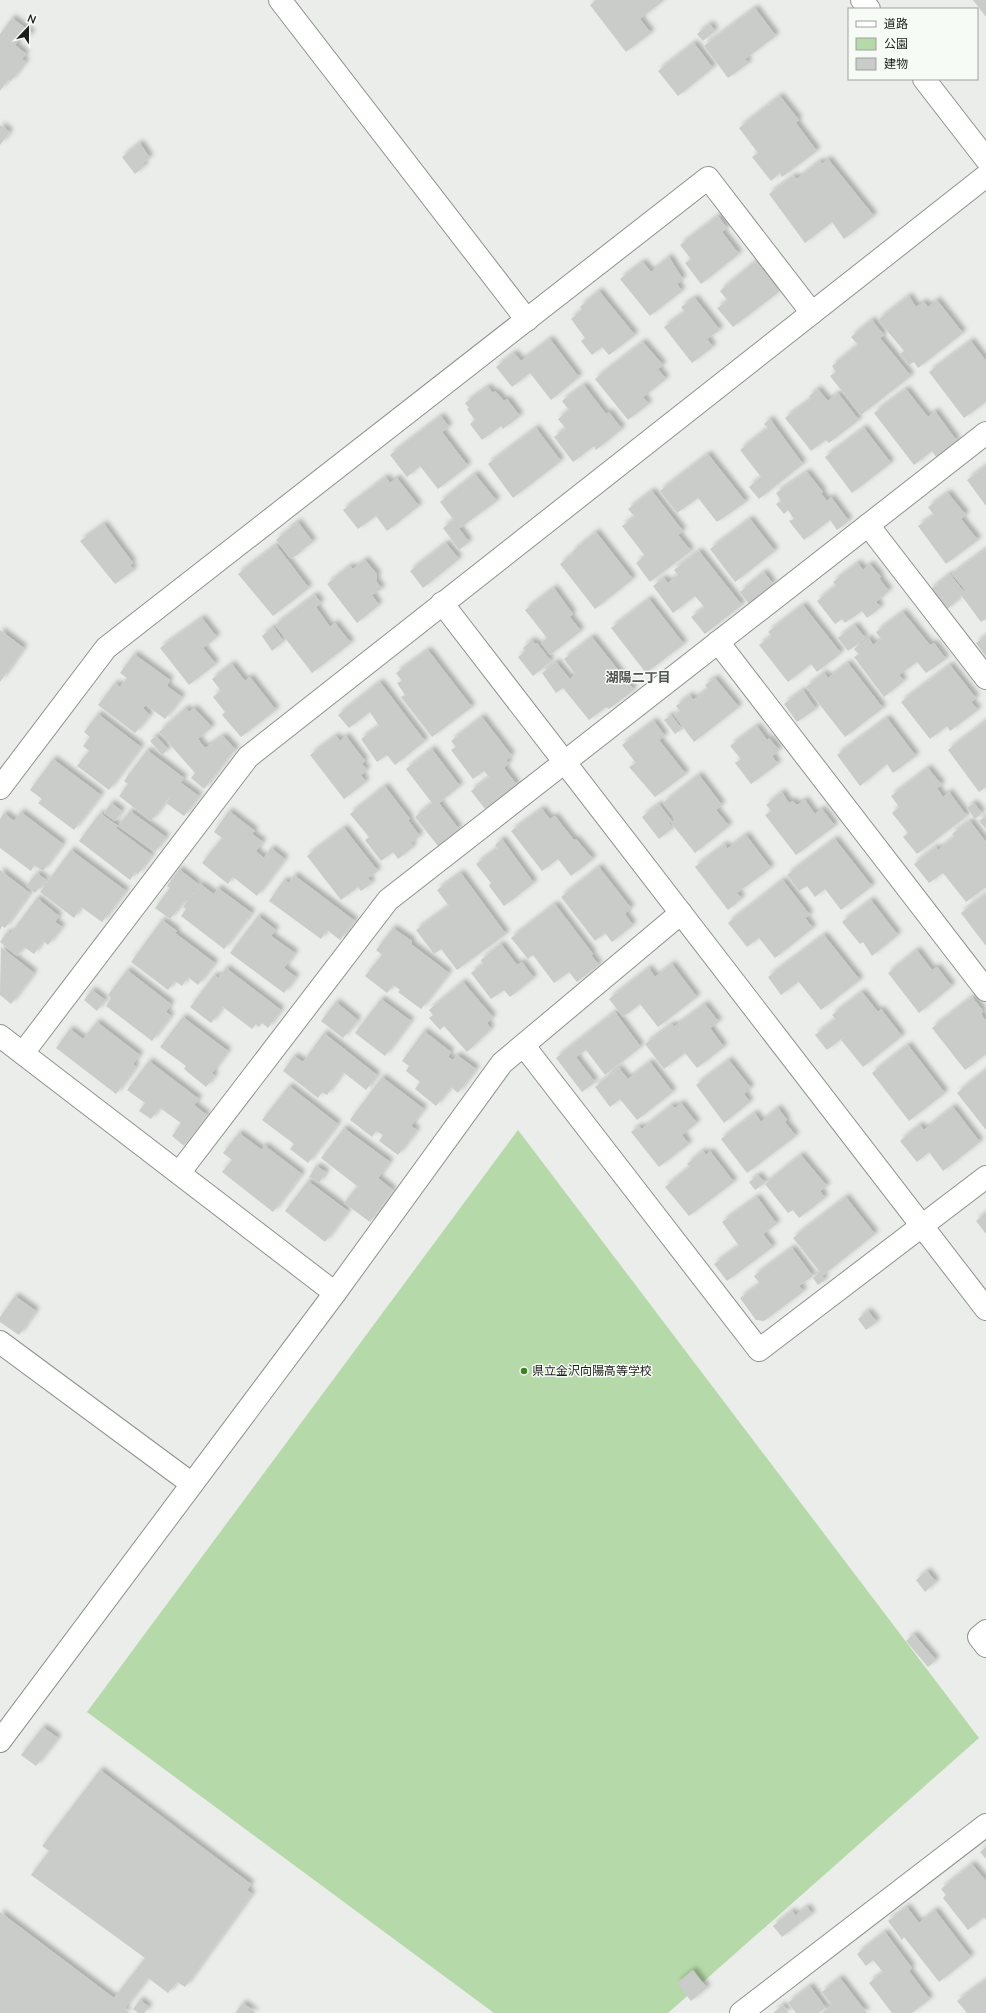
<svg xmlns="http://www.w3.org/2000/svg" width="986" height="2013" font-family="'Nunito Sans','Noto Sans JP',sans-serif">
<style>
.green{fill:#b5d9a8}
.building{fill:#c9ccc8;filter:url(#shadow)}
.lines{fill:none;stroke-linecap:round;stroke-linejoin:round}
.minor-casing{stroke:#8f928e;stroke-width:24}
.minor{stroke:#fff;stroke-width:22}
.poi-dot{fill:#408223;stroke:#f7fbf6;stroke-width:1.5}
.labels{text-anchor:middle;stroke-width:3;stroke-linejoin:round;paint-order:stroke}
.poi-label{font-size:12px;fill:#1c1d1b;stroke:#f7fbf6;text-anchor:start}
.neighbourhood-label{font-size:13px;font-weight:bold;fill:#525451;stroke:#f7fbf6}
</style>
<defs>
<filter id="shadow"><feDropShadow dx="3.5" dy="-3.5" stdDeviation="2" flood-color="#0004"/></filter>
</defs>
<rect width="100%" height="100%" fill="#eaede9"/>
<polygon class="green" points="518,1130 979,1738 668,2013 494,2013 87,1712"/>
<g class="building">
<polygon points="596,0 664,0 640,19 651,33 626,52 590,5"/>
<polygon points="973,0 986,0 986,17"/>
<polygon points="755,8 776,36 745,59 749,63 728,78 704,46"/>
<polygon points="12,18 32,33 27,39 22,35 15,45 26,54 22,59 26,62 11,81 8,80 0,91 0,34"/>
<polygon points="710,24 715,31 703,41 697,34"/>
<polygon points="694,43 713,68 678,96 658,71"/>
<polygon points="780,96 799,120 796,123 817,151 782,177 780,173 771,181 752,157 758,153 739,128"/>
<polygon points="0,125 10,132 0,145"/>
<polygon points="140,143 150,158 143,163 145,166 135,174 122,157"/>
<polygon points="828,159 874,216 844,239 832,222 805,243 769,194 794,176 797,179 820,161 822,164"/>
<polygon points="718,216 727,228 722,232 739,254 701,284 685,263 691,259 680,245"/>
<polygon points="669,257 683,279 677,284 682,291 650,316 620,279 643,262 651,272"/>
<polygon points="756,261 780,291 733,327 717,308 728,301 720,291"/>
<polygon points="599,291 635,335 609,355 602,347 592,355 581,341 585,338 571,319 582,310 580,307"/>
<polygon points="909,296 916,307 924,302 928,307 937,300 963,333 918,368 914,362 909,365 900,354 904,351 878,320"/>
<polygon points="695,298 720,330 707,339 713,347 692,363 664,327 685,312 681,307"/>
<polygon points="872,320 884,335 880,338 911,376 861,415 830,376 836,372 832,366 858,345 851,337"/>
<polygon points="550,339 579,377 551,400 530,373 512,387 496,367 514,353 521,361"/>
<polygon points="971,341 986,361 986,402 964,418 929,372"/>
<polygon points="643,342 663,365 658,369 666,379 643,397 649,404 628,420 595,379"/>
<polygon points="584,385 606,414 609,412 622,429 596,450 594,446 573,462 554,437 566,429 558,419 569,410 562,401"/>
<polygon points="488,387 493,393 495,391 504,401 507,399 520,416 503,429 501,426 482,440 470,424 475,420 467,409 469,408 465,403"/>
<polygon points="818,389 828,401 838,393 859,420 829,443 826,440 811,451 785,418 811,399 809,396"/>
<polygon points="906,389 928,417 935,411 957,441 936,457 932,451 914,465 874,413"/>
<polygon points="441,416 449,427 442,432 468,466 438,489 420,466 407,477 390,455"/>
<polygon points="770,419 803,464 759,499 749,487 761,477 740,450 768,428 764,424"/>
<polygon points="536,428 561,461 513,498 488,464"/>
<polygon points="864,428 891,463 852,493 825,457"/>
<polygon points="708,454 746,502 717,522 698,498 677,513 660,491"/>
<polygon points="986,466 986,506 967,480"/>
<polygon points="807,472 823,492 821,493 827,501 831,497 849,521 837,530 830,520 804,540 789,521 794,519 788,510 784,514 776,504 781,501 776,493"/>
<polygon points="475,474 497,501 460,528 440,502"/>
<polygon points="386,477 390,483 397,478 419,506 387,531 376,516 358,529 343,510"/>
<polygon points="652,491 683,531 678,535 691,551 650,582 636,563 645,556 622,526 635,517 628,509"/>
<polygon points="948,493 966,515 961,519 978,540 946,564 918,526 934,515 928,507"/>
<polygon points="750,519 775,551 735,582 710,549"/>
<polygon points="453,520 469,542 459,550 443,528"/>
<polygon points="298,522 313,542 302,550 287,530"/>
<polygon points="104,524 133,563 130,565 134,570 115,584 80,541"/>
<polygon points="287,531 302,551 291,559 276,540"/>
<polygon points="596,532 633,579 595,609 560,564 573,554 572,552"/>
<polygon points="446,543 459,559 423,588 410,571"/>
<polygon points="276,545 309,588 273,616 238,574"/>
<polygon points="986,549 986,621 985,619 981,622 961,595 957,598 958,600 946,610 930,590 950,574 964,592 966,591 952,574"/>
<polygon points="699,551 742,605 705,634 691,617 705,608 695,596 673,613 653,586 664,578 668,583 678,575 674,570"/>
<polygon points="365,560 377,574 376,581 382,589 372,595 379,605 357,623 327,584 350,566 353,569"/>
<polygon points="858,563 863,570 870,564 881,577 879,578 889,591 876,602 881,607 867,618 862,611 845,623 842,619 835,624 817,601 836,586 833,582"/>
<polygon points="764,572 773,584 749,604 740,592"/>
<polygon points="554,588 573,614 570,617 581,631 550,655 541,643 547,638 525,610"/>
<polygon points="315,595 321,603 316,607 330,627 335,623 351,643 312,673 275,625"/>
<polygon points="649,599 684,644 646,673 611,628"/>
<polygon points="803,605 841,653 817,672 811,664 788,682 759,645 772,636 768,632"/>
<polygon points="903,612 930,645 934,643 946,659 926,673 917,662 899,675 904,681 884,697 854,657 859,654 854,649 869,638 873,645 881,639 876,632"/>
<polygon points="202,618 217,637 203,648 216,664 189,685 160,648"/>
<polygon points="855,625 865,638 848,651 838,638"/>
<polygon points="273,627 284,641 272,651 262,636"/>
<polygon points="0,630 24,648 0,682"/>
<polygon points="986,636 986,657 976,643"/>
<polygon points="592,637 634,690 609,709 606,707 589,720 563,688 556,693 542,673 556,662 570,679 575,674 564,659"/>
<polygon points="532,640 535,644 537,643 551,661 533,676 518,657 525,651 523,648"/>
<polygon points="428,650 472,707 432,737 401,697 405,695 397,683 402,681 396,673"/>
<polygon points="134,654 170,680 167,686 182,697 165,719 146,705 143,708 150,715 135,733 98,705 115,683 120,687 127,678 120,673"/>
<polygon points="848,663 883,708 845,737 806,687 824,673 828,678"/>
<polygon points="232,664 245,681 250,677 276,710 241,737 222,715 225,712 213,697 221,691 212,679"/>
<polygon points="950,665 976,698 971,702 978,710 950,731 947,726 930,739 901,702"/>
<polygon points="715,678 739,707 694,742 674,715 680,711 676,706 690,695 693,700 708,689 705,685"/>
<polygon points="380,682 425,741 395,765 387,755 377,762 361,739 379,726 370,712 349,728 338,715"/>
<polygon points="803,690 816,709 797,722 784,704"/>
<polygon points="186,708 189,712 194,708 212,727 198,739 205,748 223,736 236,750 229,756 204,789 191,778 195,773 159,732"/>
<polygon points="98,714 141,747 109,790 77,766 89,751 83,746 90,737 84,732"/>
<polygon points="671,715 682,729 675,734 664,720"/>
<polygon points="482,717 512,756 506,760 509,763 504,768 517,785 485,809 471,791 489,777 484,771 473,779 451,750 456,747 451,741"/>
<polygon points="887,718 916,756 893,773 887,764 860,786 837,755"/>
<polygon points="654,721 665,736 659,740 686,774 655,797 629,767 636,763 622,745"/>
<polygon points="986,721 986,787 979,792 948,750"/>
<polygon points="757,726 767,740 769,738 779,750 772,756 778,764 751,784 735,763 741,759 730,746"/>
<polygon points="156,736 168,749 162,755 150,741"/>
<polygon points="336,736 340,741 346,736 365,761 362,764 367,770 361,775 366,782 344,799 310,755"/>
<polygon points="432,749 460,786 439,803 459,829 438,846 415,817 432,803 406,769"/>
<polygon points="147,750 184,778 151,821 119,796 128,784 124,781"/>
<polygon points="53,759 101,795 74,830 38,803 42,799 30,790"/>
<polygon points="928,768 942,785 937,788 943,797 949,792 967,816 917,854 903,837 908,833 892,813 899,807 891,796"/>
<polygon points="699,775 722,805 716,810 729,826 695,853 671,823 676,820 663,803"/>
<polygon points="181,783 199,796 184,816 166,803"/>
<polygon points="385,786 410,819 408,820 420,836 411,843 413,847 398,859 393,852 381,861 365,840 369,837 350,814"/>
<polygon points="782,792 789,803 793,801 797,805 805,800 815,814 822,809 835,826 796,855 765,815 772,811 766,805"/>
<polygon points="111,803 122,811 115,821 104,813"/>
<polygon points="974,803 982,813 975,819 967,808"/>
<polygon points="659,804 672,821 669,823 673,828 659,839 642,817"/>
<polygon points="542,809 550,819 555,816 574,840 576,839 593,859 571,876 558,859 542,871 511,831"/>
<polygon points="130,811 166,837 155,852 118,826"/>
<polygon points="229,811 255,831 252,834 263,842 256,851 264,858 271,848 285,859 257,896 233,877 228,884 202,863 222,838 214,832"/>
<polygon points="21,812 63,844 43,871 34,865 31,871 0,848 0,819 4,813 14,821"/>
<polygon points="100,813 118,826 116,828 152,855 138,874 135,872 130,880 79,841"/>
<polygon points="986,816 986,829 979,821"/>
<polygon points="970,821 986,842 986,887 966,902 943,873 929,883 914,864 936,847 938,850 954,837 952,834"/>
<polygon points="344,828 378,871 368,878 372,883 361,891 358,887 341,900 307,856"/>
<polygon points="746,835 771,868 737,893 742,898 728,910 695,867 725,844 727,849"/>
<polygon points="502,839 534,883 504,906 489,886 491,883 476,864 498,848 495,845"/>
<polygon points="835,839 872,886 841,910 825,889 815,897 807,886 799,891 787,875"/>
<polygon points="71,850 126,891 102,922 81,907 74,918 40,892"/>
<polygon points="599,867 631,908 625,914 633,925 612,942 605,933 595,941 561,897"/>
<polygon points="179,869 198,884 170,919 155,908 170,888 179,894 167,886"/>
<polygon points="0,870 30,893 5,928 2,926 0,930"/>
<polygon points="37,873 46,880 35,893 26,886"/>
<polygon points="461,873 506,934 457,970 441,949 434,954 416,930 449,906 437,890"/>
<polygon points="294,875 355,921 340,940 327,930 321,939 269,901 284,880 289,883"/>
<polygon points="783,880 810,915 805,918 813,928 775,958 759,938 747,947 728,923"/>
<polygon points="200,884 214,894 218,888 252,913 224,949 181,916 186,909 183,907"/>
<polygon points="986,894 986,946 961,913"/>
<polygon points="37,898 59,916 55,922 62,927 48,945 43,941 34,954 24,947 17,956 0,942 7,932 10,934"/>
<polygon points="871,900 898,935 872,956 863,942 860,944 842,922"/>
<polygon points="555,904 593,954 591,955 599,965 577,982 569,972 554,983 533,955 528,959 511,938"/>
<polygon points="258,916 276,930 271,936 295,953 284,968 296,977 284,993 230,953"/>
<polygon points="162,920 177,931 175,933 215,963 198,985 188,977 182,986 175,981 168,990 131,962"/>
<polygon points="393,928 412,941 411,944 449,973 421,1009 398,992 400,990 393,985 387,993 365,976 382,955 376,950"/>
<polygon points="824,935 860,980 821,1010 794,976 798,982 781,995 768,977"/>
<polygon points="501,944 517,965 522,962 534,978 510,997 504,990 491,999 471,973 483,964 481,960"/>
<polygon points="1,947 34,973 11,1004 0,995"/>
<polygon points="917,950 932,970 937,967 952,986 919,1013 888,973"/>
<polygon points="672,964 697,997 658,1027 640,1004 623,1017 609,999 649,968 655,977"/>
<polygon points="226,968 281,1010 268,1028 262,1023 259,1027 256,1024 252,1029 223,1007 211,1023 190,1007 214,975 218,978"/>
<polygon points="127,970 171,1004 166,1012 171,1016 152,1041 106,1006 111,998 108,995"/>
<polygon points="463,982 493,1017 487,1023 491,1029 467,1052 444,1026 440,1030 429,1018 433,1015 429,1010"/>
<polygon points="92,990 105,1000 97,1011 84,1000"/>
<polygon points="862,992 878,1012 881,1009 902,1036 863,1067 841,1040 848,1034 827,1050 815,1035 836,1019 832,1015"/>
<polygon points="972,997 983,1011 981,1014 986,1021 986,1054 965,1070 932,1028"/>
<polygon points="381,999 411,1021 385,1056 355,1033"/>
<polygon points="336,1002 358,1020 343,1038 321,1021"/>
<polygon points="705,1004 719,1022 710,1028 724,1047 697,1068 685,1053 664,1069 645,1044 672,1024 674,1027"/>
<polygon points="615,1012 641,1047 605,1075 586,1050 576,1057 595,1082 582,1092 556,1058"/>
<polygon points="183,1017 228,1051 212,1073 215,1076 206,1087 184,1069 186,1066 160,1047"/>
<polygon points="97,1022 140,1055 133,1064 136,1067 116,1094 56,1048 70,1029 83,1039"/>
<polygon points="424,1031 451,1052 448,1057 453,1060 457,1055 476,1069 458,1093 451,1087 436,1106 415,1089 420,1082 406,1071 409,1066 402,1061"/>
<polygon points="324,1033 377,1075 366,1090 343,1072 327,1095 322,1092 318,1098 283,1071 294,1056 303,1062"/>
<polygon points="908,1045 945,1093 909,1121 872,1073"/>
<polygon points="729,1060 751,1088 744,1094 750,1102 724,1123 696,1085"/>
<polygon points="149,1061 199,1099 194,1105 207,1115 184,1146 172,1136 181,1123 160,1108 151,1119 139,1111 145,1103 127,1090"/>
<polygon points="650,1062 673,1092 637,1120 620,1099 610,1107 595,1087 619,1068 628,1079"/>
<polygon points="986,1070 986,1130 957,1093"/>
<polygon points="382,1077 424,1109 411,1126 417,1130 398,1155 379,1141 383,1135 376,1131 372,1137 350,1120"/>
<polygon points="289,1086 338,1124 308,1163 290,1149 294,1144 262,1120"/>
<polygon points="681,1103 697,1123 682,1135 689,1144 659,1167 631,1132 639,1126 642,1129 672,1105 675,1108"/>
<polygon points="953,1107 980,1142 943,1171 929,1152 917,1162 900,1141 920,1125 924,1130"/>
<polygon points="778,1108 787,1120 785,1122 796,1136 747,1173 721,1139 755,1113 761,1122"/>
<polygon points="344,1128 390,1162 378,1178 393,1190 370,1222 344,1203 357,1187 366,1194 372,1187 366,1193 321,1158"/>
<polygon points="239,1133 262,1150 264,1145 302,1174 273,1212 222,1172 232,1160 223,1153"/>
<polygon points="703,1151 706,1155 710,1151 734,1182 689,1216 665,1187 690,1167 687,1164"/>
<polygon points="801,1155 827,1186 820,1191 825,1198 799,1218 793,1210 788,1213 765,1184"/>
<polygon points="316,1166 326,1172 319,1183 309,1177"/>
<polygon points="758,1175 765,1183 755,1190 749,1182"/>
<polygon points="308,1181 348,1211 325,1242 285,1211"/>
<polygon points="757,1197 777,1224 763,1234 773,1247 727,1281 714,1264 739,1246 722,1222"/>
<polygon points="846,1197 875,1234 822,1276 825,1280 818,1285 813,1278 820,1272 793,1238"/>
<polygon points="986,1213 986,1234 976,1221"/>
<polygon points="792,1248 813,1276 799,1286 804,1291 764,1321 756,1320 740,1298 760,1284 754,1276"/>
<polygon points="15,1296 36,1311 19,1335 0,1322 0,1317"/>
<polygon points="868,1311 877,1322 866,1330 858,1319"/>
<polygon points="927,1571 936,1582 925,1592 916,1580"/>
<polygon points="914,1634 936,1660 928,1667 906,1641"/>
<polygon points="43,1727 58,1738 36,1766 21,1755"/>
<polygon points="100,1770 251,1884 247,1890 252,1894 185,1987 177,1982 168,1993 148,1978 124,2009 130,2013 0,2013 0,1912 114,1998 145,1958 31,1875 49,1851 42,1846"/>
<polygon points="986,1847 986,1859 980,1852"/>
<polygon points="972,1864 986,1881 986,1920 984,1917 968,1930 943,1898 946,1895 941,1889"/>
<polygon points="807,1907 812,1914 802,1922 796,1915"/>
<polygon points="907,1907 919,1923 935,1910 971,1957 939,1982 904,1937 902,1940 888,1921"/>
<polygon points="792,1911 801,1922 782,1937 773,1926"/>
<polygon points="885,1932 912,1968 909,1971 930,1999 912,2013 892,2013 869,1983 883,1972 873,1960 866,1966 857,1954"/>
<polygon points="693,1970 707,1988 691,2001 677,1983"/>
<polygon points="840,1978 867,2013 821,2013 832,2005 822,1992"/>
<polygon points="986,1980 986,2013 967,2013 957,2001"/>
<polygon points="810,1986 826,2008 819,2013 796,2013 788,2003"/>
<polygon points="140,2000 149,2007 144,2013 138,2013 133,2009"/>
<polygon points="243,2003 256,2013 235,2013"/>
<polygon points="783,2005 789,2013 773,2013"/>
</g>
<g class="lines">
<g class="minor-casing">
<g id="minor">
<polyline points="280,0 527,320"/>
<polyline points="862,0 869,9"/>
<polyline points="924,79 986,159"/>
<polyline points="868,525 986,678"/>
<polyline points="442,603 986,1309"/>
<polyline points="718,642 986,990"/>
<polyline points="0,788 106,648 708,178 812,313"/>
<polyline points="0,1036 335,1293"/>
<polyline points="524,1046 759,1350 986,1177"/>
<polyline points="23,1053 248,757 986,176"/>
<polyline points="179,1173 388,900 986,433"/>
<polyline points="0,1342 192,1484"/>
<polyline points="986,1631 979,1637 986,1646"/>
<polyline points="0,1741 335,1293 502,1063 681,913"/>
<polyline points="741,2013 986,1825"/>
</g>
</g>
<use href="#minor" class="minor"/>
</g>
<circle class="poi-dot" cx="524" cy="1371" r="4"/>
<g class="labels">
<g class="poi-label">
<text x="532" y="1375">県立金沢向陽高等学校</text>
</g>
<g class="neighbourhood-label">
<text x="638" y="682">湖陽二丁目</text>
</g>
</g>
<rect x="848" y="8" width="130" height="72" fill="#f7fbf6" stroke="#9fa29e"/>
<rect x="856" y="21" width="20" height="6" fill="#ffffff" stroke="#9fa29e"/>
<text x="884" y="28" font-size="12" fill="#1c1d1b">道路</text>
<rect x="856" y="38" width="20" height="12" fill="#b5d9a8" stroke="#9fa29e"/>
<text x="884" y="48" font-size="12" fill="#1c1d1b">公園</text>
<rect x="856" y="58" width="20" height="12" fill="#c9ccc8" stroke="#9fa29e"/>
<text x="884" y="68" font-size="12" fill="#1c1d1b">建物</text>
<g transform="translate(28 28) rotate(22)" stroke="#f7fbf6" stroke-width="3" paint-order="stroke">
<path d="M0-3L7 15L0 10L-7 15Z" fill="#1c1d1b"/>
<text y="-6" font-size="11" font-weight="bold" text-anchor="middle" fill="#1c1d1b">N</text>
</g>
</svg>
